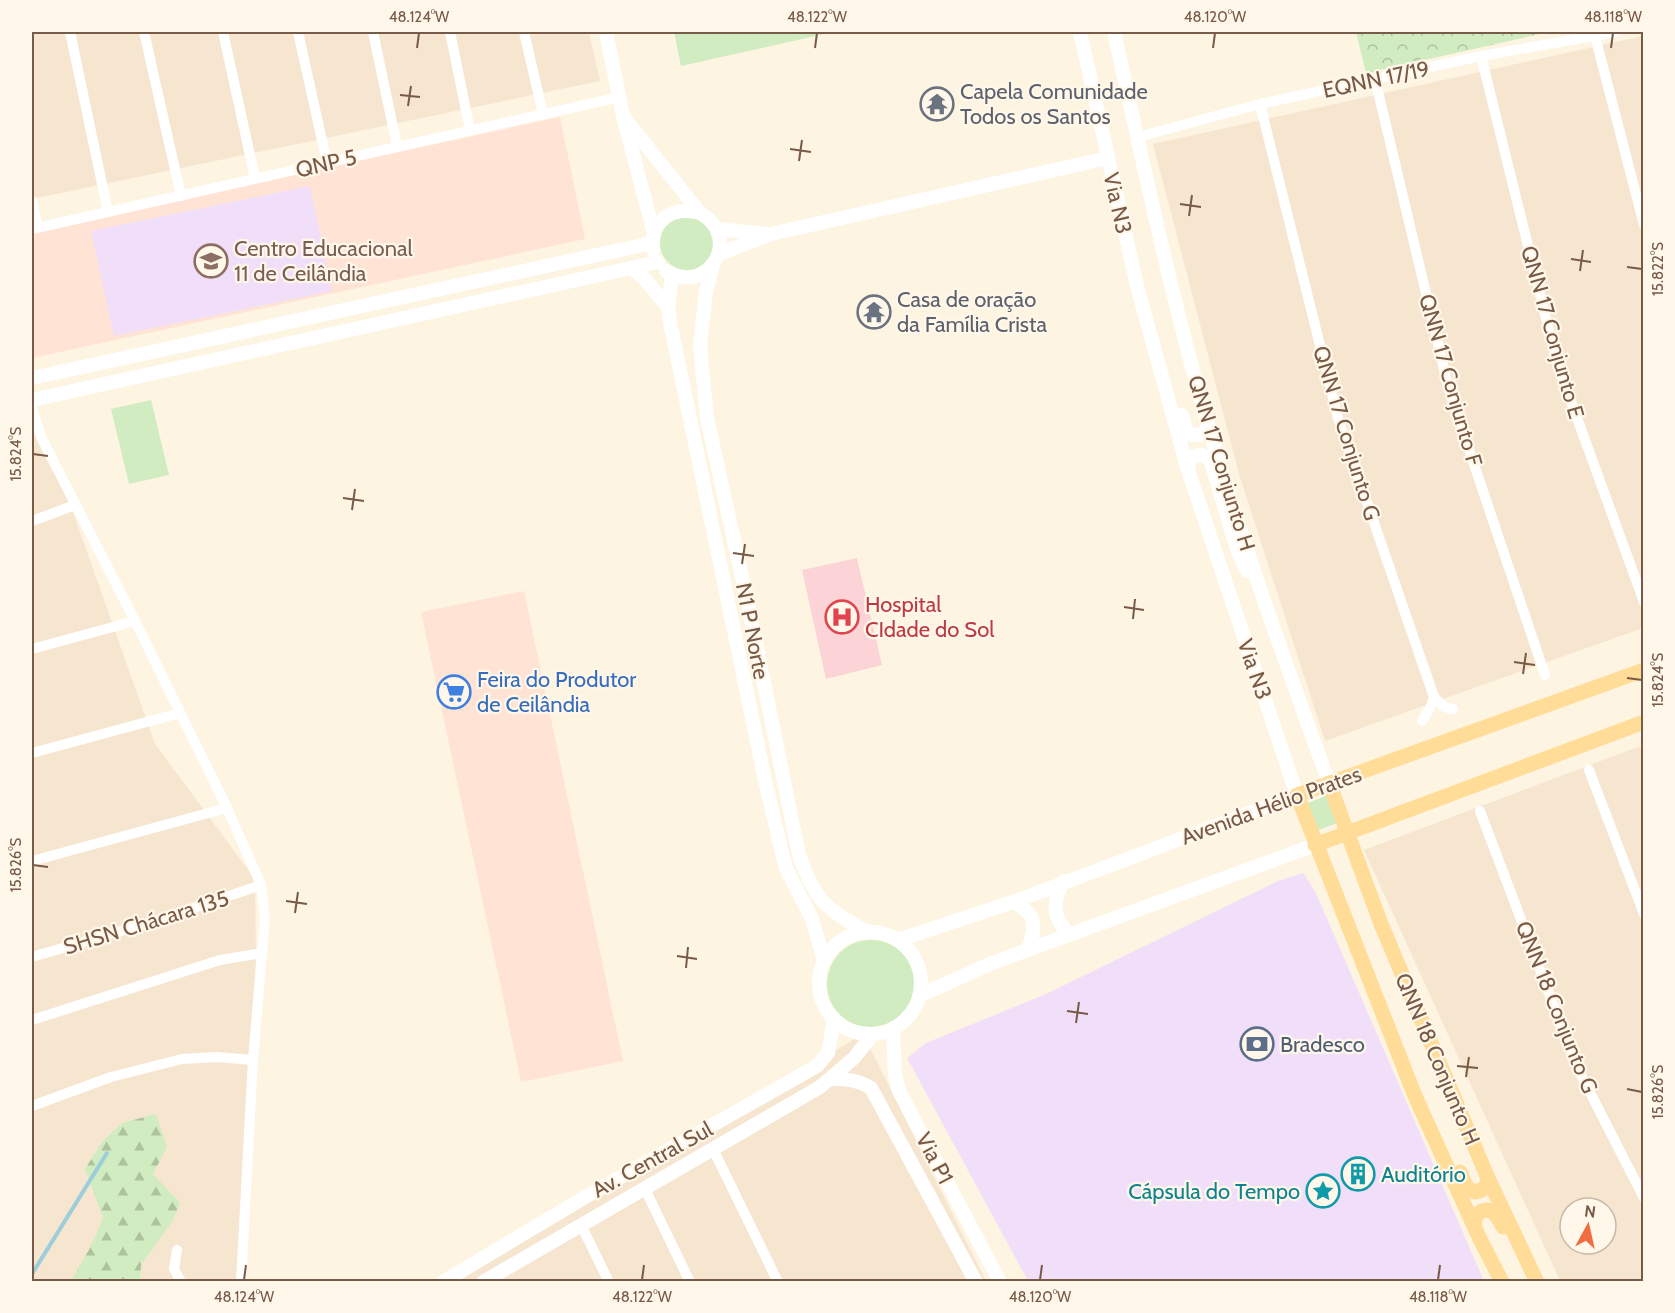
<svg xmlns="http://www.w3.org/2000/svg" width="1675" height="1313" font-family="Cabin,sans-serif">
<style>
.residential{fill:#f6e6d0;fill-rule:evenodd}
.commercial{fill:#ffe3d5}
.education{fill:#f1dffa}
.medical{fill:#fcd4d8}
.grass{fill:#d0ecc0}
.forest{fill:url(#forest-firs)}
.park{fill:url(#park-crowns)}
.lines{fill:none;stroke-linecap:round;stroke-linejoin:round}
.stream{stroke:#9bceda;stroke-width:4}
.street{stroke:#fff;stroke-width:10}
.secondary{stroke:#fff;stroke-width:14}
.primary{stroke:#ffdc97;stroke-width:15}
.ticks{fill:none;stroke:#775a47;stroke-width:2}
.labels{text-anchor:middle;stroke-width:4.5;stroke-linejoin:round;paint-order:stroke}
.street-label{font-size:22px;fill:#775a47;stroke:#fff7e9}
.worship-label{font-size:22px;fill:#5b616d;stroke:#fff7e9;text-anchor:start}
.education-label{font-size:22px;fill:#785e54;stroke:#fff7e9;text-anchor:start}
.health-label{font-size:22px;fill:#be3a42;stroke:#fff7e9;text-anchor:start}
.shop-label{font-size:22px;fill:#366cbe;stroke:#fff7e9;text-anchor:start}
.service-label{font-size:22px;fill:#4e5e75;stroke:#fff7e9;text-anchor:start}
.culture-label{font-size:22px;fill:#0d838f;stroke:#fff7e9;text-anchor:start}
.neatline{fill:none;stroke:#775a47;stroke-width:2}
.ticks-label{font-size:15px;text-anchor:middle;fill:#775a47}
</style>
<defs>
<pattern id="forest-firs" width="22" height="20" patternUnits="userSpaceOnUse" patternTransform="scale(1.5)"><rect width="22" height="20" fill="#d0ecc0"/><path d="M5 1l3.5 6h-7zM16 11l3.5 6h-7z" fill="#aec29e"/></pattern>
<pattern id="park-crowns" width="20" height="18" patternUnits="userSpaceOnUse" patternTransform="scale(1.5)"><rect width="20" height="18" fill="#d0ecc0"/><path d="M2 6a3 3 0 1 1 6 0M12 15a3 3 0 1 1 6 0" fill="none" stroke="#aec29e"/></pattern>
</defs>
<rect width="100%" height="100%" fill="#fef4e2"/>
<g class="residential">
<polygon points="32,32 589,32 600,81 32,199"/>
<polygon points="1643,36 1643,628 1325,741 1239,474 1153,144"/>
<polygon points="32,423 45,433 155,744 255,879 256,956 246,1281 32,1281"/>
<path d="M 1643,745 L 1643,1281 L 1560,1281 L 1364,850 ZM 1570,1208 L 1606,1208 L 1606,1244 L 1570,1244 Z"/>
<polygon points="863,1034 986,1281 446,1282"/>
</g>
<g class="commercial">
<polygon points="560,117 585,239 32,358 32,232"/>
<polygon points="524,591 623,1061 521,1082 421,612"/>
</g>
<g class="education">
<polygon points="310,186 332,291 114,336 91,231"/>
<polygon points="1303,873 1315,891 1484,1281 1028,1281 907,1058 926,1043 1046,994 1278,881"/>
</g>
<polygon class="medical" points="857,558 882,665 826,679 802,570"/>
<g class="grass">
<polygon points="674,32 833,32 681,66"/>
<circle cx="687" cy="243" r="27"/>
<polygon points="151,400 169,475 129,484 111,409"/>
<polygon points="1326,796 1337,823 1316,831 1305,804"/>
<circle cx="871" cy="984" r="44"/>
</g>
<polygon class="forest" points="156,1114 167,1147 153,1174 180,1203 173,1220 141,1265 140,1281 71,1281 90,1248 103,1218 85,1169 102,1142 122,1123"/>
<polygon class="park" points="1356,32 1549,32 1366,73"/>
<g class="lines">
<polyline class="stream" points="32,1274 107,1153"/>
<g class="street">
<polyline points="70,32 108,212"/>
<polyline points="144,32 181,196"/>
<polyline points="223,32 255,178"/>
<polyline points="298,32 327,163"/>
<polyline points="373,32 397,146"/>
<polyline points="450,32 470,130"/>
<polyline points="524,32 543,114"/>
<polyline points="1595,36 1644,225"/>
<polyline points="1481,56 1557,363 1644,602"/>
<polyline points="1375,79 1449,390 1545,675"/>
<polyline points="1260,104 1338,418 1434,697 1431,706 1422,721"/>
<polyline points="1138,137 1260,104 1375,79 1481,56 1616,32"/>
<polyline points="32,201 38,227"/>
<polyline points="32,229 620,97"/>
<polyline points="32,408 41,437 135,621 227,808 261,885 265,918 253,1060 241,1282"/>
<polyline points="32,521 75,505"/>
<polyline points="32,649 135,621"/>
<polyline points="1434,697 1444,707 1453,709"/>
<polyline points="32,753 180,713"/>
<polyline points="1589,770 1644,914"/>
<polyline points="1480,811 1576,1065 1644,1198"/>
<polyline points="32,861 227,808"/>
<polyline points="32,957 158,920 261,885"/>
<polyline points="32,1020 220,960 262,953"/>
<polyline points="32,1106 111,1077 182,1059 217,1057 253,1060"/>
<polyline points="713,1149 778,1282"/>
<polyline points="645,1189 690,1282"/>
<polyline points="581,1225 609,1282"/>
<polyline points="177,1250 174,1269 181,1282"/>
</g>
<g class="secondary">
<polyline points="606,32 623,116 654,234"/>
<path d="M 1114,32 C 1143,162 1170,293 1207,421 C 1242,543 1286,664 1329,783"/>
<path d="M 623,116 L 700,213 C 744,238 707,297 666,271"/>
<polyline points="717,229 766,234"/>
<path d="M 653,250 C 650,220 672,206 700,213"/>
<polyline points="719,254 771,234 1108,158"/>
<path d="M 713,265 L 706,291 L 700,346 L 707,418 L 747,600 L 799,855 C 817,903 824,907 867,932"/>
<polyline points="631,268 644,278 668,307"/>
<polyline points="672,275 668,307 671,327 766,785 781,848 786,868 812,919 824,960"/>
<polyline points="32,378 652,243"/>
<polyline points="32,400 658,262"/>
<polyline points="1182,415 1186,430 1192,435 1202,434 1207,429 1207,422"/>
<path d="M 1187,467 L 1190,459 C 1198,452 1206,454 1211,462 L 1237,549 L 1247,571"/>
<path d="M 1064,881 C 1052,899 1052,920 1070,934"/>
<path d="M 1013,902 C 1038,914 1036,926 1028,950"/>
<circle cx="870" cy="983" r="51"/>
<polyline points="898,940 1013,902 1297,795 1187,467 1137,286 1080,32"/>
<polyline points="919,996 992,963 1315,845"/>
<polyline points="893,1028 895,1075 899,1091 1000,1282"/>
<path d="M 832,1079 C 847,1079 858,1080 871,1088 L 976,1282"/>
<polyline points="443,1282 587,1196 817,1066 828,1053 834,1019"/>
<polyline points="483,1282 820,1087 854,1058 873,1034"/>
</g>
<g class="primary">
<polyline points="1329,783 1381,924 1487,1176 1537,1282"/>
<polyline points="1315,845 1644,722"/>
<path d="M 1460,1172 L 1467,1188 L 1475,1192 C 1485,1190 1489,1185 1487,1176"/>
<path d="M 1474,1225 L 1476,1215 C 1490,1203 1497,1215 1503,1227"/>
<polyline points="1502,1282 1479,1237 1415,1096 1297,795 1644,670"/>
</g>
</g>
<path class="ticks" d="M 417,48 L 419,33M 815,48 L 817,33M 1213,48 L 1215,33M 1611,48 L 1613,33M 400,95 L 420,97M 408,106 L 411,86M 790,149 L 811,152M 799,161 L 802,140M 1180,204 L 1201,207M 1189,216 L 1192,195M 1571,259 L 1591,262M 1627,267 L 1642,269M 1580,271 L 1583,250M 33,454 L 48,456M 343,498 L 364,501M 352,510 L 355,489M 733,553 L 754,556M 742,564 L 745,544M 1124,607 L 1144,610M 1133,619 L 1135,599M 1514,662 L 1535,665M 1523,674 L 1526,653M 1627,678 L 1642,680M 33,865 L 48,867M 286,901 L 307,904M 295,913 L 298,892M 677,956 L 697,959M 686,968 L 688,947M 1067,1011 L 1088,1014M 1076,1023 L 1079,1002M 1457,1066 L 1478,1068M 1466,1077 L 1469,1057M 1627,1089 L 1642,1092M 244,1280 L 246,1265M 642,1280 L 644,1265M 1040,1280 L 1042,1265M 1438,1280 L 1440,1265"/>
<defs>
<g id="temple-ring" transform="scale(1.725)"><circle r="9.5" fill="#fff7e9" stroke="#6b7280" stroke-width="1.5"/><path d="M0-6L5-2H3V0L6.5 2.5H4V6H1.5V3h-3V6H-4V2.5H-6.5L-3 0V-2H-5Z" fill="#6b7280"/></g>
<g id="school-ring" transform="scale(1.725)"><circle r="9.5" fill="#fff7e9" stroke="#8d6e63" stroke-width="1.5"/><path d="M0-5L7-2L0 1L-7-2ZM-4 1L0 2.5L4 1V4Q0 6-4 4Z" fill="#8d6e63"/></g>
<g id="hospital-ring" transform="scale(1.725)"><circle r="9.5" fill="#fff7e9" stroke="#e0444e" stroke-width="1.5"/><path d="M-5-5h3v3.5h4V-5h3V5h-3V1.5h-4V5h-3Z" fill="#e0444e"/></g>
<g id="supermarket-ring" transform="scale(1.725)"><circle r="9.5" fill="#fff7e9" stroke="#3f7fe0" stroke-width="1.5"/><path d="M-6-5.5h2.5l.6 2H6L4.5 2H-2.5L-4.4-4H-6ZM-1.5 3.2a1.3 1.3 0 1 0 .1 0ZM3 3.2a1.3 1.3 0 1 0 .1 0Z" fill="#3f7fe0"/></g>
<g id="bank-ring" transform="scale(1.725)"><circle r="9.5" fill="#fff7e9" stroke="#5c6f8a" stroke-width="1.5"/><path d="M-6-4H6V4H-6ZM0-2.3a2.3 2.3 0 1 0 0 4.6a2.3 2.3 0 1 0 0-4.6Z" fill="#5c6f8a"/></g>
<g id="building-ring" transform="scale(1.725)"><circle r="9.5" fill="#fff7e9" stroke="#0f9aa8" stroke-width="1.5"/><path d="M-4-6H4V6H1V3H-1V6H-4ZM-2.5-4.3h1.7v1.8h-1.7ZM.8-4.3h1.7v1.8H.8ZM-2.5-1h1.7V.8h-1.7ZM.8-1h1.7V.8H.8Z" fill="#0f9aa8"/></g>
<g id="sight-ring" transform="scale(1.725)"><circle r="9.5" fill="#fff7e9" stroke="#0f9aa8" stroke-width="1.5"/><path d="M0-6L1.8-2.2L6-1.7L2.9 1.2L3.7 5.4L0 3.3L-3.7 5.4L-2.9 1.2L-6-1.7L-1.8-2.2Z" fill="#0f9aa8"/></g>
</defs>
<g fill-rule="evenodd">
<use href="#temple-ring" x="937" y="104"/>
<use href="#school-ring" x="211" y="261"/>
<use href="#temple-ring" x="874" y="312"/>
<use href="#hospital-ring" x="842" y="617"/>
<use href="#supermarket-ring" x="454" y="692"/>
<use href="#bank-ring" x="1257" y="1044"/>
<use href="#building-ring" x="1358" y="1174"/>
<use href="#sight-ring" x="1323" y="1191"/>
</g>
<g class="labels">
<g class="street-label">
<text transform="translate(1376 79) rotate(-12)" y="8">EQNN 17/19</text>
<text transform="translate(326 163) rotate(-13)" y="8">QNP 5</text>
<text transform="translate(1118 203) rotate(77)" y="8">Via N3</text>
<text transform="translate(1553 332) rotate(74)" y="8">QNN 17 Conjunto E</text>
<text transform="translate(1451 380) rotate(74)" y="8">QNN 17 Conjunto F</text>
<text transform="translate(1347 433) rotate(73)" y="8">QNN 17 Conjunto G</text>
<text transform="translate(1222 463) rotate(73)" y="8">QNN 17 Conjunto H</text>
<text transform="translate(753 631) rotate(79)" y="8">N1 P Norte</text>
<text transform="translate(1255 669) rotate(71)" y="8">Via N3</text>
<text transform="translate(1271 805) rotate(-20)" y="8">Avenida Hélio Prates</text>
<text transform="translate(146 922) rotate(-17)" y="8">SHSN Chácara 135</text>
<text transform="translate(1557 1007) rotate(68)" y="8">QNN 18 Conjunto G</text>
<text transform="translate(1438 1059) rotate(67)" y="8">QNN 18 Conjunto H</text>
<text transform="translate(935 1158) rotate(62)" y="8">Via P1</text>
<text transform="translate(652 1159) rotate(-29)" y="8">Av. Central Sul</text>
</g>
<g class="worship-label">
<text x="960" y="99">Capela Comunidade<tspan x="960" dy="25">Todos os Santos</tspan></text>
<text x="897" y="307">Casa de oração<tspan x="897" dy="25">da Família Crista</tspan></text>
</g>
<g class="education-label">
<text x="234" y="256">Centro Educacional<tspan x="234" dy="25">11 de Ceilândia</tspan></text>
</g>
<g class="health-label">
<text x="865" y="612">Hospital<tspan x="865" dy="25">CIdade do Sol</tspan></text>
</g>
<g class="shop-label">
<text x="477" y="687">Feira do Produtor<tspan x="477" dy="25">de Ceilândia</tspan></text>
</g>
<g class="service-label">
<text x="1280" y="1052">Bradesco</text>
</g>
<g class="culture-label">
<text x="1381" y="1182">Auditório</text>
<text x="1300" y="1199" text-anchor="end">Cápsula do Tempo</text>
</g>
</g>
<rect width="1675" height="1313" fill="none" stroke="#fff7e9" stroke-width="66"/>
<g transform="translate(1588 1226) rotate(8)"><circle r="28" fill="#fff7e9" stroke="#c9b8a8" stroke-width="1.5"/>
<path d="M0-4.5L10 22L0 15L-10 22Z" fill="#ef6d40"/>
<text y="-9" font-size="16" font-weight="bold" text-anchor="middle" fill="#775a47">N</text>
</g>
<rect x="33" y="33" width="1609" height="1247" class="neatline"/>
<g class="ticks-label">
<text x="419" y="22">48.124°W</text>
<text x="817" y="22">48.122°W</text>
<text x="1215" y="22">48.120°W</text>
<text x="1613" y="22">48.118°W</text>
<text transform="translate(1658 269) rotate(-90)" y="5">15.822°S</text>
<text transform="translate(16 454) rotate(-90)" y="5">15.824°S</text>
<text transform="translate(1658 680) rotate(-90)" y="5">15.824°S</text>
<text transform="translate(16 865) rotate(-90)" y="5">15.826°S</text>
<text transform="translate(1658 1092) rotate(-90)" y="5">15.826°S</text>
<text x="244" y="1302">48.124°W</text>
<text x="642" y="1302">48.122°W</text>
<text x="1040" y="1302">48.120°W</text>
<text x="1438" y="1302">48.118°W</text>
</g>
</svg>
